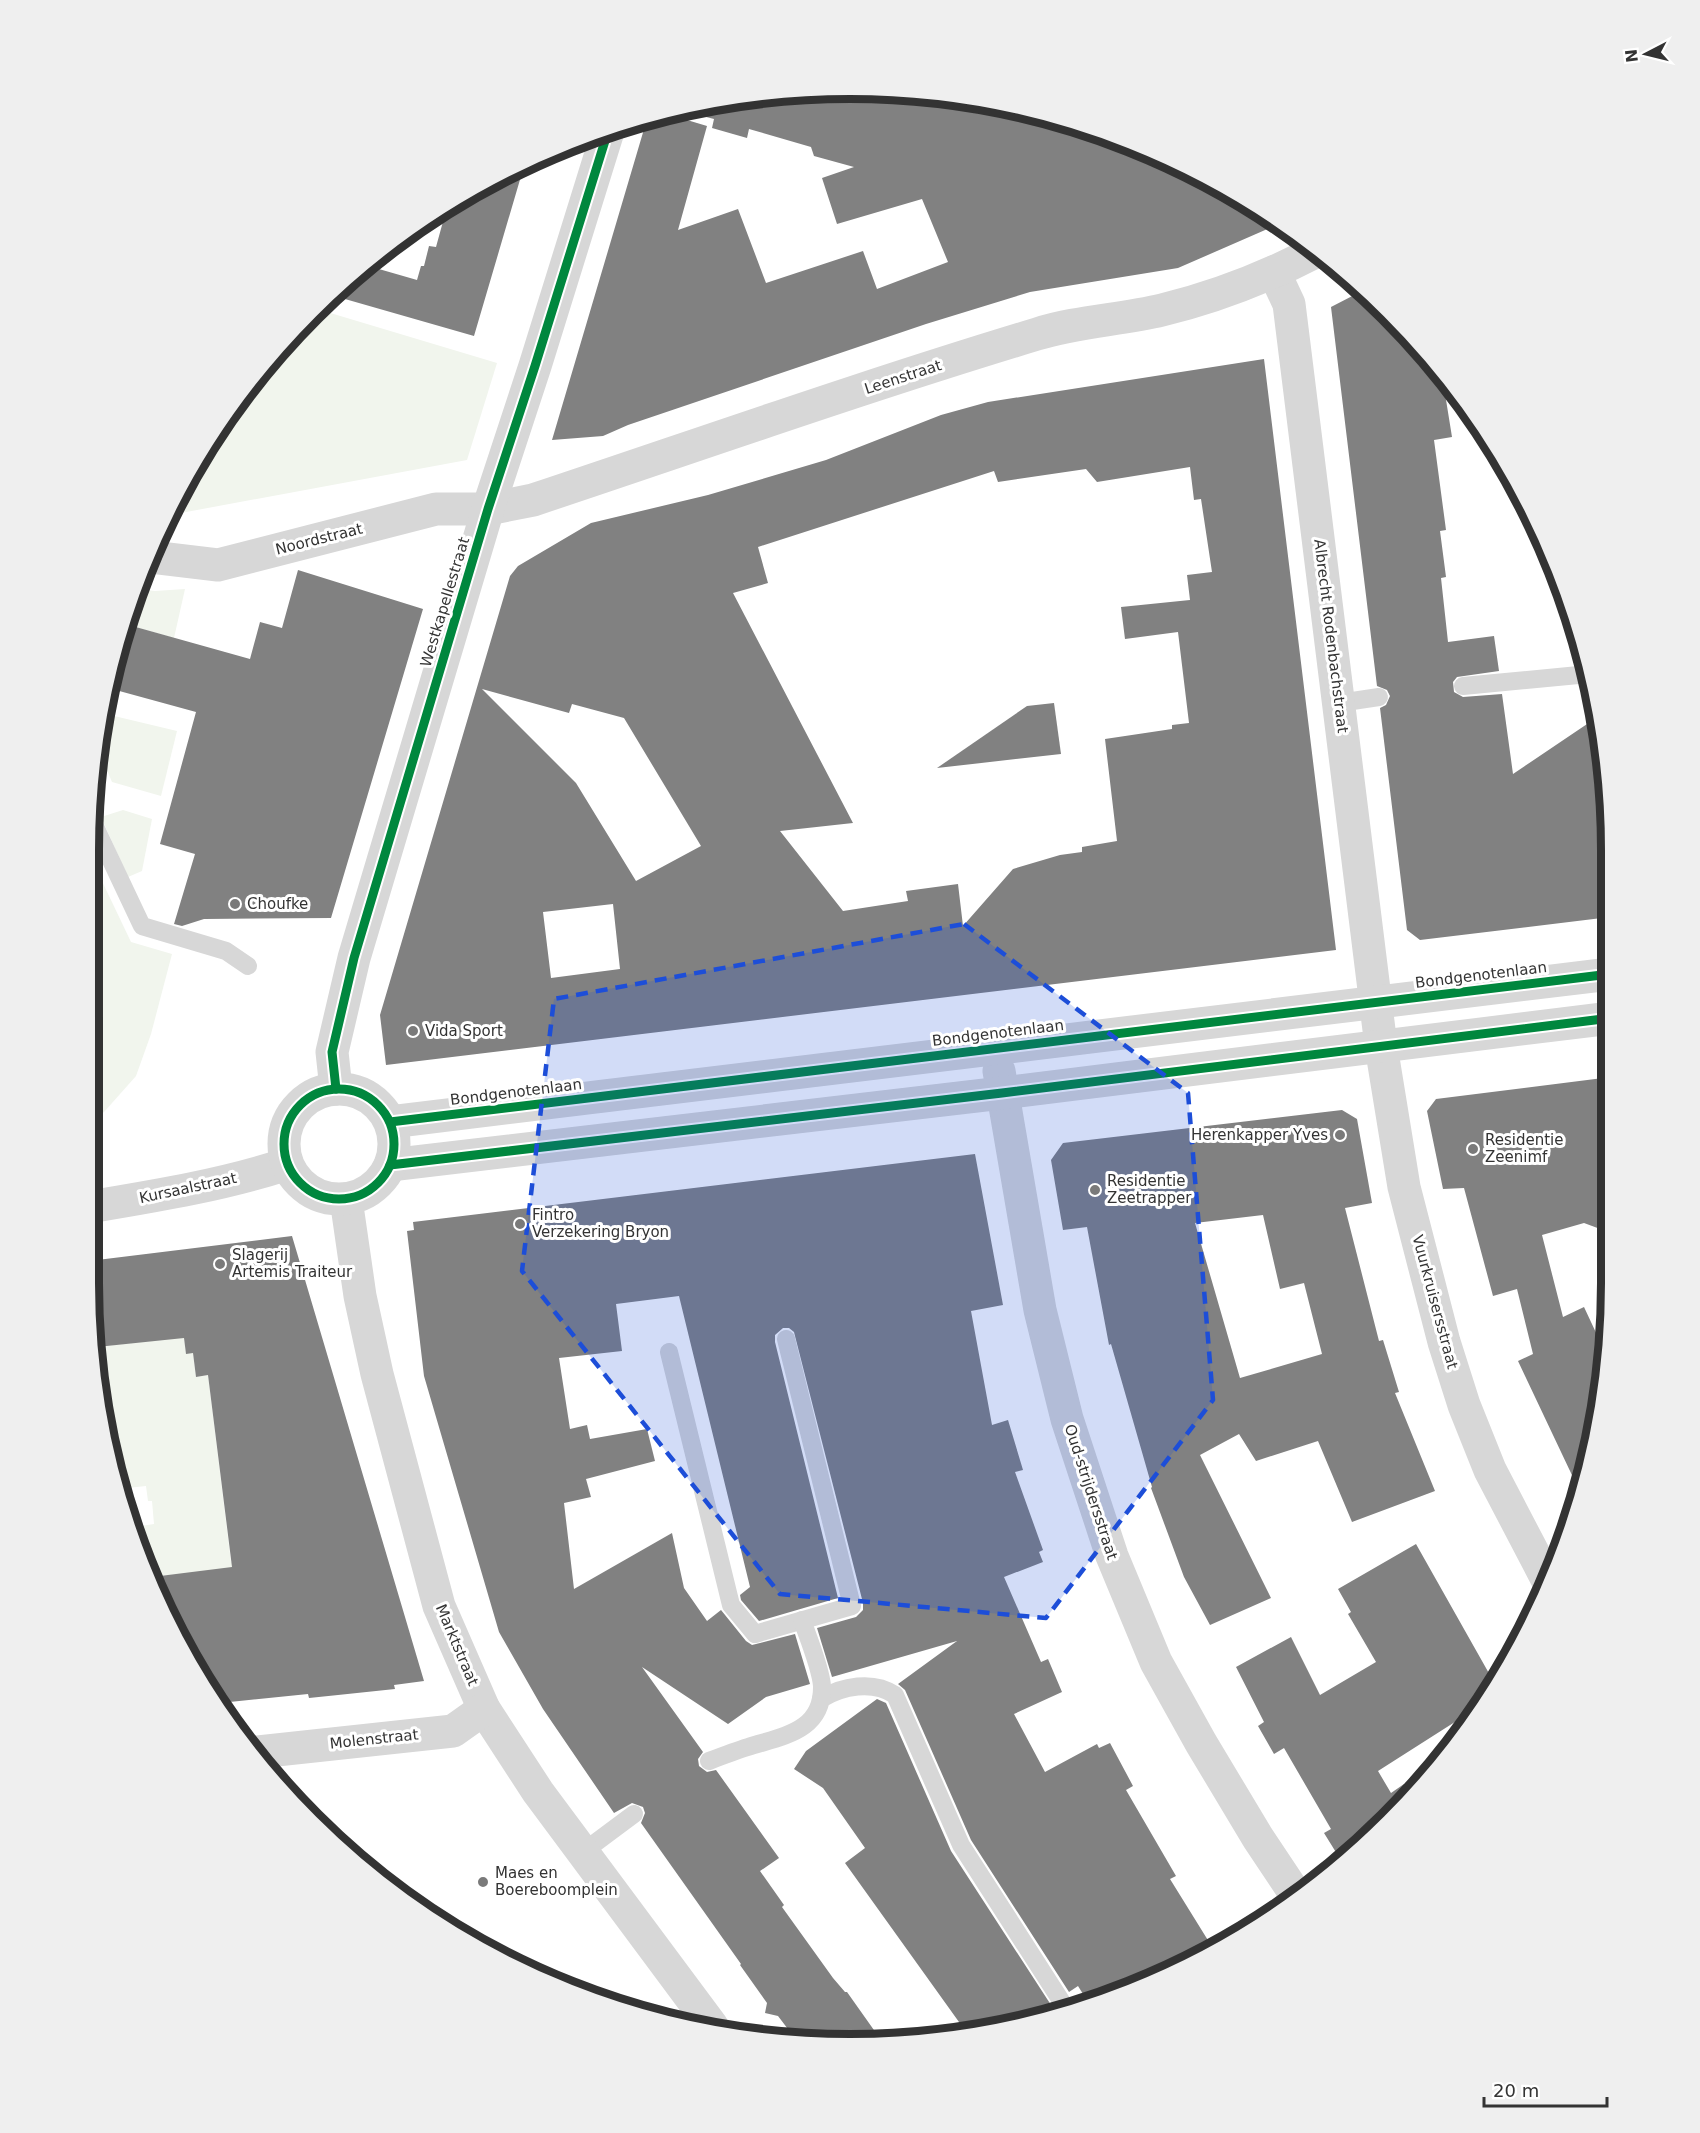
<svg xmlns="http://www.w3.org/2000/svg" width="1700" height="2133" font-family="'DejaVu Sans',sans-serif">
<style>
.green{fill:#f1f5ed}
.building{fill:#818181;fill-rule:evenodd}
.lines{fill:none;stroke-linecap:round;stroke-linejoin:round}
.service{stroke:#d7d7d7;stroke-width:18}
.minor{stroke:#d7d7d7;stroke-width:33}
.tertiary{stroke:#d7d7d7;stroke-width:33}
.cycleway-casing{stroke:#fff;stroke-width:13}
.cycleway{stroke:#00873e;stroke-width:9}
.marked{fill:#1d4ed8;fill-opacity:0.2;stroke:#1d4ed8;stroke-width:4.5;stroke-dasharray:12 8;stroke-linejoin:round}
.poi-dot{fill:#7a7a7a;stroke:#fff;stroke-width:2}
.labels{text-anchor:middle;stroke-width:6;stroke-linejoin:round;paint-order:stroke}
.street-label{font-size:15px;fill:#333;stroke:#fff}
.poi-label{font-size:15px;fill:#333;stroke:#fff;text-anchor:start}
.rim{fill:none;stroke:#333;stroke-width:8}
</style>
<rect width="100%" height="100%" fill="#fff"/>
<g class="green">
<polygon points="317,309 497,363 467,460 170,515 190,470 277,348"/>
<polygon points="136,589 155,591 185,589 174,638 125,624 129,605"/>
<polygon points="110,715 177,731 161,796 112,782 101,756"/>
<polygon points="123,810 152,819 142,871 128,877 101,817"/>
<polygon points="90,856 131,942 172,954 151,1034 136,1076 104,1112 89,1123"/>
<polygon points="184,1337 186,1353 193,1353 196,1377 208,1375 231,1562 264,1571 180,1574 160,1576 161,1594 134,1527 154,1524 152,1501 148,1501 146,1486 118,1489 114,1480 97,1347"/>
</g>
<g class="building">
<polygon points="900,90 1047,115 1187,167 1279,224 1178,268 1030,292 926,324 628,425 603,436 552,440 647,119 667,114 707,126 678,230 738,209 766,283 863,251 877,289 948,262 922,199 837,224 822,178 854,167 814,156 811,147 749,129 747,138 712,128 714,119 683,111 751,95"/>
<polygon points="524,166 474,336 331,295 348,277 365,265 417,280 421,266 424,266 429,246 436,247 447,207 470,190"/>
<polygon points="1362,291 1423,348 1442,375 1452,437 1434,440 1446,530 1440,531 1446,577 1441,578 1448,642 1494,636 1499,671 1457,677 1453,682 1454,692 1463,697 1502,694 1513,774 1596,718 1610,800 1610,917 1420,940 1407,930 1380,708 1386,705 1390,696 1387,690 1377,686 1331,307"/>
<path d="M 1264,359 L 1336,950 L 386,1065 L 380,1015 L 510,576 L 518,566 L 591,523 L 708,495 L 826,460 L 941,415 L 988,402 ZM 1190,467 L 1194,500 L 1201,499 L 1212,572 L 1187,575 L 1190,600 L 1121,607 L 1125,639 L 1178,632 L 1189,723 L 1172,725 L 1172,729 L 1105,739 L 1117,841 L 1082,847 L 1082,852 L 1060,855 L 1013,869 L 963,926 L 958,884 L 906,891 L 908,901 L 843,911 L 780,831 L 853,823 L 733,593 L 768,583 L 758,547 L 994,471 L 998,482 L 1086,469 L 1097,482 ZM 482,689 L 569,713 L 572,704 L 624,718 L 701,846 L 636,881 L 576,783 ZM 613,904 L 620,969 L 551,978 L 543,912 Z"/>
<polygon points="298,570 423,609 331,918 204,919 182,926 174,924 195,854 160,844 196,712 112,689 125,624 250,659 260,622 282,628"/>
<polygon points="1054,703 1061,754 937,768 1027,706"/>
<polygon points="1611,1077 1611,1233 1584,1223 1542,1235 1563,1317 1584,1307 1605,1352 1597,1431 1579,1490 1518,1361 1533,1354 1517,1289 1493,1296 1464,1188 1443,1189 1427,1111 1436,1099"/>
<path d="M 1342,1110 L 1357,1119 L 1372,1203 L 1345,1208 L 1379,1341 L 1383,1340 L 1399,1392 L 1395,1393 L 1435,1491 L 1352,1522 L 1318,1441 L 1256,1461 L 1239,1434 L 1200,1455 L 1271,1598 L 1210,1625 L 1184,1577 L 1151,1488 L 1152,1487 L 1111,1344 L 1109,1345 L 1087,1227 L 1063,1230 L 1051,1160 L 1063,1143 ZM 1263,1215 L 1280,1289 L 1304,1283 L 1322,1354 L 1240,1378 L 1195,1223 Z"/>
<polygon points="975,1154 1003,1305 971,1311 992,1425 1008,1420 1023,1470 1015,1472 1043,1550 1039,1552 1043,1562 1004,1577 1041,1662 1048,1659 1062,1692 1014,1714 1045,1772 1097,1744 1099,1748 1110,1743 1133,1786 1126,1790 1176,1876 1170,1879 1214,1950 1088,2002 1078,1986 1069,1992 971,1840 905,1690 898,1684 957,1641 832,1677 817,1628 856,1617 863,1610 863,1603 794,1332 789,1328 783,1328 775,1335 775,1342 838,1598 759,1621 741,1600 740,1595 750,1587 679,1296 616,1304 622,1351 559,1358 570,1429 587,1425 590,1439 647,1429 655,1461 586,1479 591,1497 564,1503 574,1589 672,1533 684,1588 707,1621 721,1610 746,1641 752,1645 795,1634 810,1684 766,1697 728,1724 642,1667 703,1752 698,1759 699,1766 707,1772 716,1770 779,1858 760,1871 784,1905 782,1907 833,1978 845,1992 847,1992 881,2040 850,2044 794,2037 778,2016 765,2013 767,2003 740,1965 741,1964 641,1823 645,1813 643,1807 632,1803 614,1813 543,1709 499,1632 424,1376 407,1231 414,1230 413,1222"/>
<polygon points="292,1236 424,1681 394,1685 395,1689 338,1695 309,1698 308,1694 220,1703 190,1663 161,1594 160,1576 232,1567 208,1375 196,1377 193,1353 186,1354 184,1338 97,1347 88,1283 89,1261"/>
<polygon points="1416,1544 1495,1684 1483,1706 1472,1719 1469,1713 1378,1771 1391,1793 1404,1784 1409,1790 1352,1855 1342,1862 1324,1833 1331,1829 1284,1748 1274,1754 1258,1726 1264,1722 1236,1667 1291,1637 1320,1695 1376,1662 1348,1614 1351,1612 1338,1589"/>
<polygon points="877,1699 886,1703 951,1851 1051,2005 1029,2021 964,2029 845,1863 865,1848 823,1788 794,1769 806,1751"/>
</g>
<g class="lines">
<g class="service">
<polyline points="1463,686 1589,674"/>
<polyline points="1339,703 1379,697"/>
<polyline points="90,816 142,926 226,951 248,966"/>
<polyline points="669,1352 731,1605 755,1634 852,1606 786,1339"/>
<path d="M 821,1699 C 842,1686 873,1680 895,1695 L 961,1845 L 1067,2010"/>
<path d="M 709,1761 C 722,1756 735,1751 748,1747 C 782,1736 823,1732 822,1686 C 821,1669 808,1637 802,1620"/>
<polyline points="583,1852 634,1814"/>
</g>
<g class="minor">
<polyline points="1274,272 1289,304 1381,1046 1404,1187 1444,1342 1464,1405 1490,1470 1549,1583"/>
<path d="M 151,557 L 218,565 L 436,509 L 488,509 L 533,500 C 701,444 868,385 1037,334 C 1077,321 1121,320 1162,310 C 1216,297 1269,276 1319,250"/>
<polyline points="999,1071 1040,1310 1067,1419 1112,1556 1156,1662 1201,1743 1258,1838 1296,1895"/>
<polyline points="390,1122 1610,974"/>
<polyline points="390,1165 1002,1093 1611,1018"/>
<polyline points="346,1199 360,1296 377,1374 439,1606 484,1709 538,1792 712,2026"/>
<path d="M 89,1207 C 155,1196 223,1185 287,1164"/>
<polyline points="258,1752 453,1731 484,1709"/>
</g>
<g class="tertiary">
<polyline points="336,1089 332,1052 354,958 488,509 535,366 609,128"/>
<circle cx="339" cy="1144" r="55"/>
</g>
<g class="cycleway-casing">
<g id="cycleway">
<polyline points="336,1089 332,1052 354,958 488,509 535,366 609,128"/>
<circle cx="339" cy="1144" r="55"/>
<polyline points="390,1122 1610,974"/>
<polyline points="390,1165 1002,1093 1611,1018"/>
</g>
</g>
<use href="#cycleway" class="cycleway"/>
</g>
<path class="marked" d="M 964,924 L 1188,1093 L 1213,1400 L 1046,1618 L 780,1594 L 522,1271 L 554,999 Z"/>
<g class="poi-dot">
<circle cx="235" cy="904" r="6"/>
<circle cx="413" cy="1031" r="6"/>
<circle cx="1340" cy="1135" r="6"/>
<circle cx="1473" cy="1149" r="6"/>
<circle cx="1095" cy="1190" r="6"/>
<circle cx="520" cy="1224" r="6"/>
<circle cx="220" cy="1264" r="6"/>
<circle cx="483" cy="1882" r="6"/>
</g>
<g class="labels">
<g class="street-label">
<text transform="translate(903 377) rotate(-18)" y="5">Leenstraat</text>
<text transform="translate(319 539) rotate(-14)" y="5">Noordstraat</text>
<text transform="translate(445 602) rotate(-73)" y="5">Westkapellestraat</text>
<text transform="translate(1331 636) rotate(83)" y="5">Albrecht Rodenbachstraat</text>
<text transform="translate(1481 975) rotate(-7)" y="5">Bondgenotenlaan</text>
<text transform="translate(998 1033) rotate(-7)" y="5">Bondgenotenlaan</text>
<text transform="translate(516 1092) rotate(-7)" y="5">Bondgenotenlaan</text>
<text transform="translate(188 1188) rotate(-12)" y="5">Kursaalstraat</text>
<text transform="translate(1435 1302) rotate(75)" y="5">Vuurkruisersstraat</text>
<text transform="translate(1091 1492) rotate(72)" y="5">Oud-strijdersstraat</text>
<text transform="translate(457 1645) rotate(67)" y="5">Marktstraat</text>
<text transform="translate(374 1739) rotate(-6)" y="5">Molenstraat</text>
</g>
<g class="poi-label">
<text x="247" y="909">Choufke</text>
<text x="425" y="1036">Vida Sport</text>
<text x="1328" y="1140" text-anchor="end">Herenkapper Yves</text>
<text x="1485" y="1145">Residentie<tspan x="1485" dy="17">Zeenimf</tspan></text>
<text x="1107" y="1186">Residentie<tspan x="1107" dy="17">Zeetrapper</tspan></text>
<text x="532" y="1220">Fintro<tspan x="532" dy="17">Verzekering Bryon</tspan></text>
<text x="232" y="1260">Slagerij<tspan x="232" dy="17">Artemis Traiteur</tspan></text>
<text x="495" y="1878">Maes en<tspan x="495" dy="17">Boereboomplein</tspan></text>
</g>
</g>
<path d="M0 0H1700V2133H0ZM850 99H850A751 751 0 0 1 1601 850V1283A751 751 0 0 1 850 2034H850A751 751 0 0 1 99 1283V850A751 751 0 0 1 850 99Z" fill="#efefef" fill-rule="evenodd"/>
<path class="rim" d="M850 99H850A751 751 0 0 1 1601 850V1283A751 751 0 0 1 850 2034H850A751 751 0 0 1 99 1283V850A751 751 0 0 1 850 99Z"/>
<g transform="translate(1646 54) rotate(263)" stroke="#ffffff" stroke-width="4.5" paint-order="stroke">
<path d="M0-4.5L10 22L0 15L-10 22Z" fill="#333333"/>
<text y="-9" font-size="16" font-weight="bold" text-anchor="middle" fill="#333333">N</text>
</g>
<path d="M1484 2097v9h123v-9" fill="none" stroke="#333333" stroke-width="3"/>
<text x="1493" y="2097" font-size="18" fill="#333333" stroke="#ffffff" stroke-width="4.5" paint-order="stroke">20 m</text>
</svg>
